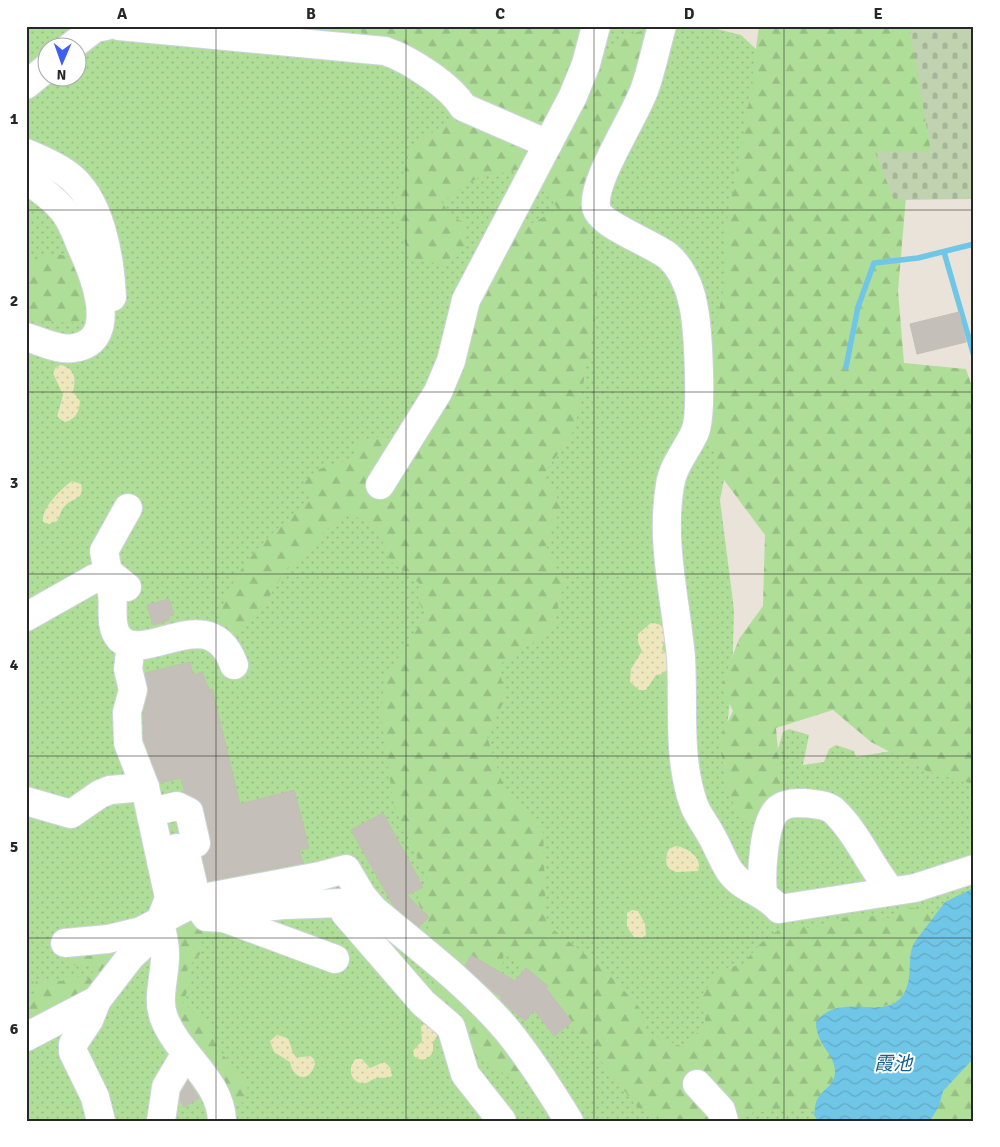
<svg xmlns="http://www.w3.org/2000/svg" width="1000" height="1147" font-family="Signika,'Noto Sans JP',sans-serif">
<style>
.grass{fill:url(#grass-dots);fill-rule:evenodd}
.forest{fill:url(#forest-firs)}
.sand{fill:url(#sand-dots)}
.cemetery{fill:url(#cemetery-stones)}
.water{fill:url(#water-waves)}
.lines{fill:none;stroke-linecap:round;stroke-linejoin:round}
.stream{stroke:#70c6e7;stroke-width:5.5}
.building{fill:#c4c0b9;stroke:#c4beb3}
.minor-casing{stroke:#cfd2e0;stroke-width:30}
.minor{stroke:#fff;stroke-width:28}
.grid{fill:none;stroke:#272727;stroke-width:1;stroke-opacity:0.55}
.labels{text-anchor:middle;stroke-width:4;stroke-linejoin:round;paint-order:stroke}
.water-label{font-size:19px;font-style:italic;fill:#14628f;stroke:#fff}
.neatline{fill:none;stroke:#272727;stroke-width:2}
.grid-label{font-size:16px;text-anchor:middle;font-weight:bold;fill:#272727}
</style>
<defs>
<pattern id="grass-dots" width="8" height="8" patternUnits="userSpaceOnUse" patternTransform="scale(1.25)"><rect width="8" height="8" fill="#afde98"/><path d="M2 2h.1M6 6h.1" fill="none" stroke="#97be83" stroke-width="1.8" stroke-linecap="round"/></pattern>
<pattern id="forest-firs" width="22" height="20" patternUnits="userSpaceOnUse" patternTransform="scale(1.25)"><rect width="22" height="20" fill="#afde98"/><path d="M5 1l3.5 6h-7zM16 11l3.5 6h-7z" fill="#97be83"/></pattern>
<pattern id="sand-dots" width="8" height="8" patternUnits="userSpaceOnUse" patternTransform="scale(1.25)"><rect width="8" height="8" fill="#eee7bd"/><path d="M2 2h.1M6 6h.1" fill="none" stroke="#ccc6a2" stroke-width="1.8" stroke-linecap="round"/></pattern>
<pattern id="cemetery-stones" width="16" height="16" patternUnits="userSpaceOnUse" patternTransform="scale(1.25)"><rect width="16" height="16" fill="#c1d2b1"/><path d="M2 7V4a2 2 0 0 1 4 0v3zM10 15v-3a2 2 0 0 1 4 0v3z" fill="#a6b498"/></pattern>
<pattern id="water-waves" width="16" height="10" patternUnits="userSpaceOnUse" patternTransform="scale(1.25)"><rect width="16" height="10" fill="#70c6e7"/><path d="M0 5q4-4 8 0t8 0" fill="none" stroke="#61aac6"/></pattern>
</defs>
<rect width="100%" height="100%" fill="#e9e3d9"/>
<path class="grass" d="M 26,26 L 705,26 L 741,35 L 785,76 L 737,413 L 720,500 L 734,610 L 732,681 L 726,737 L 774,763 L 783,732 L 789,729 L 809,735 L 803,765 L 824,762 L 829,749 L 836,745 L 854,751 L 856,757 L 920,746 L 974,765 L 974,1121 L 26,1121 ZM 48,48 L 78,48 L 78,78 L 48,78 Z"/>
<g class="forest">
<path d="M 352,26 L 593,26 L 607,59 L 623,37 L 644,30 L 656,64 L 585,197 L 598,301 L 575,429 L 544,474 L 562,506 L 546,546 L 564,583 L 551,631 L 499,665 L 505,699 L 487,736 L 505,791 L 543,832 L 546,924 L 603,968 L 639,1007 L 647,1033 L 683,1047 L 706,1024 L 700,997 L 722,969 L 743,964 L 760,944 L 788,923 L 813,929 L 834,919 L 862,915 L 889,918 L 906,907 L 924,910 L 933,920 C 928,927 918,935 914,943 C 905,962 916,986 897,1000 C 874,1018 837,993 816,1022 C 816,1045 836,1055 835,1072 C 834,1088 818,1094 815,1109 L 754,1112 L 737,1121 L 668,1121 L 637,1107 L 594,1052 L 504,948 L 501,989 L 544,1079 L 527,1088 L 467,1051 L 441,1015 L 429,930 L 417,899 L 428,880 L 394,806 L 381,717 L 384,679 L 426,616 L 418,601 L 419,583 L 391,562 L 376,526 L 345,512 L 321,535 L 304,556 L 286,569 L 260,612 L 233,634 L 223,638 L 216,630 C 220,617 223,605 228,593 C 245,555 281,524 312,499 L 303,484 L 316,470 L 356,458 L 356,441 L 383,436 L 404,444 L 435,365 L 487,294 L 493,261 L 512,234 L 558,209 L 530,167 L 477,178 L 442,202 L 451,217 L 467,223 L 465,246 L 444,264 L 411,260 L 394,209 L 411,147 L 457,116 L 378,42 Z"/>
<polygon points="759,26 974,26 974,163 908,173 898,291 904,363 966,369 974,393 974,784 929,772 871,742 833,710 776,728 782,796 758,825 739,815 727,790 719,739 733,711 721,687 739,639 763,606 765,535 721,476 699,399 725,283 725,231 747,116"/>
<path d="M 58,254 L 80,260 L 95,306 C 92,310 89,316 85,319 C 72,328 44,317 26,321 L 26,268 L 37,256 Z"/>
<polygon points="199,924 228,934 213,936 202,933 201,953 187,969 190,983 183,1003 208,1025 220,1051 248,1086 243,1103 226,1094 169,1008 172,930"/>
<polygon points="135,934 101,990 26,1032 26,1000 34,998 36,981 62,981 71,974 86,981 95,970 92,963 68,966 74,949"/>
<polygon points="974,1058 974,1121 930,1121 939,1106 943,1091"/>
</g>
<g class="sand">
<path d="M 61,365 C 76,369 76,380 73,392 L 80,401 C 79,412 76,419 65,422 L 57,417 L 63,395 L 53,373 L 56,367 Z"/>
<path d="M 72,481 L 81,484 C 85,501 72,497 64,507 C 60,511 60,517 57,521 L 49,524 L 43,522 C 41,508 61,489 72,481 Z"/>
<path d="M 651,623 C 668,623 666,637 662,649 L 669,658 L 670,667 L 662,674 L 656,675 L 646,690 L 639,690 L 630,682 L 631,669 L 642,651 L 638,642 L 638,634 Z"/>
<path d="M 676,846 C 688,848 703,858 698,871 L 676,872 L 668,868 C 665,861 666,855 669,849 Z"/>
<polygon points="632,910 638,911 645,924 646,935 642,938 634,937 627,927 627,913"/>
<path d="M 424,1024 L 439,1033 L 433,1042 L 433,1052 C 428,1060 421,1062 414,1056 L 413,1051 L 422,1041 L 421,1027 Z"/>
<path d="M 277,1035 L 288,1038 L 293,1053 L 296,1057 C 305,1059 313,1051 315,1064 C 310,1083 293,1080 290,1062 L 274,1052 L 270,1041 Z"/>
<path d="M 356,1059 L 362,1059 L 370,1068 L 384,1062 L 390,1067 L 392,1076 C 386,1079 382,1077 377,1078 C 371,1079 368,1084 362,1083 C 349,1082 348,1065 356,1059 Z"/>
</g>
<polygon class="cemetery" points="909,26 974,26 974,197 971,199 894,200 875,152 931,152"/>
<path class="water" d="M 974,888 L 974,1058 L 943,1091 L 939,1106 L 930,1121 L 818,1121 L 814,1115 C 815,1111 815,1103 817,1100 C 823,1088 835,1086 835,1071 C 835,1054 816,1045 816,1022 C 840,990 884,1023 903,995 C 914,980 906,959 914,943 L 945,902 Z"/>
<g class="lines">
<g class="stream">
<polyline points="944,252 974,356"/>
<polyline points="846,367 858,307 874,263 918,258 974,244"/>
</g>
</g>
<g class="building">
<polygon points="959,312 966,342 917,354 910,324"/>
<polygon points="169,599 174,615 168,616 169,620 153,625 147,605"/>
<polygon points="190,662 193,675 202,672 209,690 212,689 240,804 294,790 309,848 299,850 303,863 208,881 203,857 211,848 211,840 204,808 201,802 185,793 181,778 160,783 144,740 143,714 148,694 145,673"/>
<polygon points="383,813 423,887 407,895 429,917 419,927 393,905 351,830"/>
<polygon points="471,955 515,981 526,968 548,986 546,988 572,1022 554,1036 534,1010 525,1021 506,1005 500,999 502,997 492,991 465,966"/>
<polygon points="188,1081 199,1098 184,1107 180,1100 181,1092"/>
</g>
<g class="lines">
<g class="minor-casing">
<g id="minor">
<path d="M 119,26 L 385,51 C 409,59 451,86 463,107 L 548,144"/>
<path d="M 662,26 C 656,47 652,68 645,88 C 635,117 592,180 596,207 C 599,225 652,243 668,256 C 681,267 690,287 693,304 C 698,326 703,412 695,432 C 687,450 673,465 670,485 C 660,543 676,600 681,658 C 684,706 677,758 694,805 C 698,816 706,825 711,835 C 718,847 722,859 729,870 C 741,889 765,892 779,909 L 915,888 L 974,869"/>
<polyline points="69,48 95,28 106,26"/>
<polyline points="26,85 48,67"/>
<path d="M 26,153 C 40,159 55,165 67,174 C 101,198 110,258 112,297"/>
<path d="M 26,180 C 39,188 52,197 62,209 C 71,219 76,234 81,246 C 93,272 122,341 74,348 C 59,351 41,341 26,337"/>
<polyline points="380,485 438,392 451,361 466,300 573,96 586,64 596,26"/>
<polyline points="127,587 108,572 104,551 128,508"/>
<path d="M 26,617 L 95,578 L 103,578 C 122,591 104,622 120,639 C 147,665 210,598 234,665"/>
<polyline points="26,801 71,814 100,794 110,790 145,787"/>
<polyline points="151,812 177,806 189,812 196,843"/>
<polyline points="160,853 177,848 185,850 198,906 206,917 224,918 335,959"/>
<path d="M 763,894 C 761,874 763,823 778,809 C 786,803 794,803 804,803 C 813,804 825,804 833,810 C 857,832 870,866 891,891"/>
<polyline points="362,896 343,903 345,913 423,1003 451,1027 465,1074 502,1121"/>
<polyline points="226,911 283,905 343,903"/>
<path d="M 160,922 C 162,932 165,943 165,953 C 166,974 156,998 164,1018 C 178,1055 221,1080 222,1121"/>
<path d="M 65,943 L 108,939 L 141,931 L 203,898 L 320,876 L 346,869 L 362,896 L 374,910 C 419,948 468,984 507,1030 C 530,1058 550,1090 569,1121"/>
<polyline points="97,1000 89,1020 73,1044 73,1052 95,1097 101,1121"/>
<polyline points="26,1037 97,1000 131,956 150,938 160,922 169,898 145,787 128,743 127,712 133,690 128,669 131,645"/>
<polyline points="697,1084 721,1110 724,1121"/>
<polyline points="161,1121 166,1087 185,1055"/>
</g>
</g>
<use href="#minor" class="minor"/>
</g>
<path class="grid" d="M 216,26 L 216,1121M 406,26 L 406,1121M 594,26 L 594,1121M 784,26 L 784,1121M 26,210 L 974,210M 26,392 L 974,392M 26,574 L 974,574M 26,756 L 974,756M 26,938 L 974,938"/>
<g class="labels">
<g class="water-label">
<text x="893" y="1070">霞池</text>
</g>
</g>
<rect width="1000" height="1147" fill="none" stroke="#ffffff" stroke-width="55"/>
<g transform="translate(62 62) rotate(182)"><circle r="24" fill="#ffffff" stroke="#a9a9a9"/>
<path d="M0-4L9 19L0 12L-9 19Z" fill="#405ef0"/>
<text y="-8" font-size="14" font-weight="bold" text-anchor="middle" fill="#272727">N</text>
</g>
<rect x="28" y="28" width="944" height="1092" class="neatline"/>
<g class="grid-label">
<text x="122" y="19">A</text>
<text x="311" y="19">B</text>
<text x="500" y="19">C</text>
<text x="689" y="19">D</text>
<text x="878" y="19">E</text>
<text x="14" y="124">1</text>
<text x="14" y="306">2</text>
<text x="14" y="488">3</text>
<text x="14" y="670">4</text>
<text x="14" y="852">5</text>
<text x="14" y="1034">6</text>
</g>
</svg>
